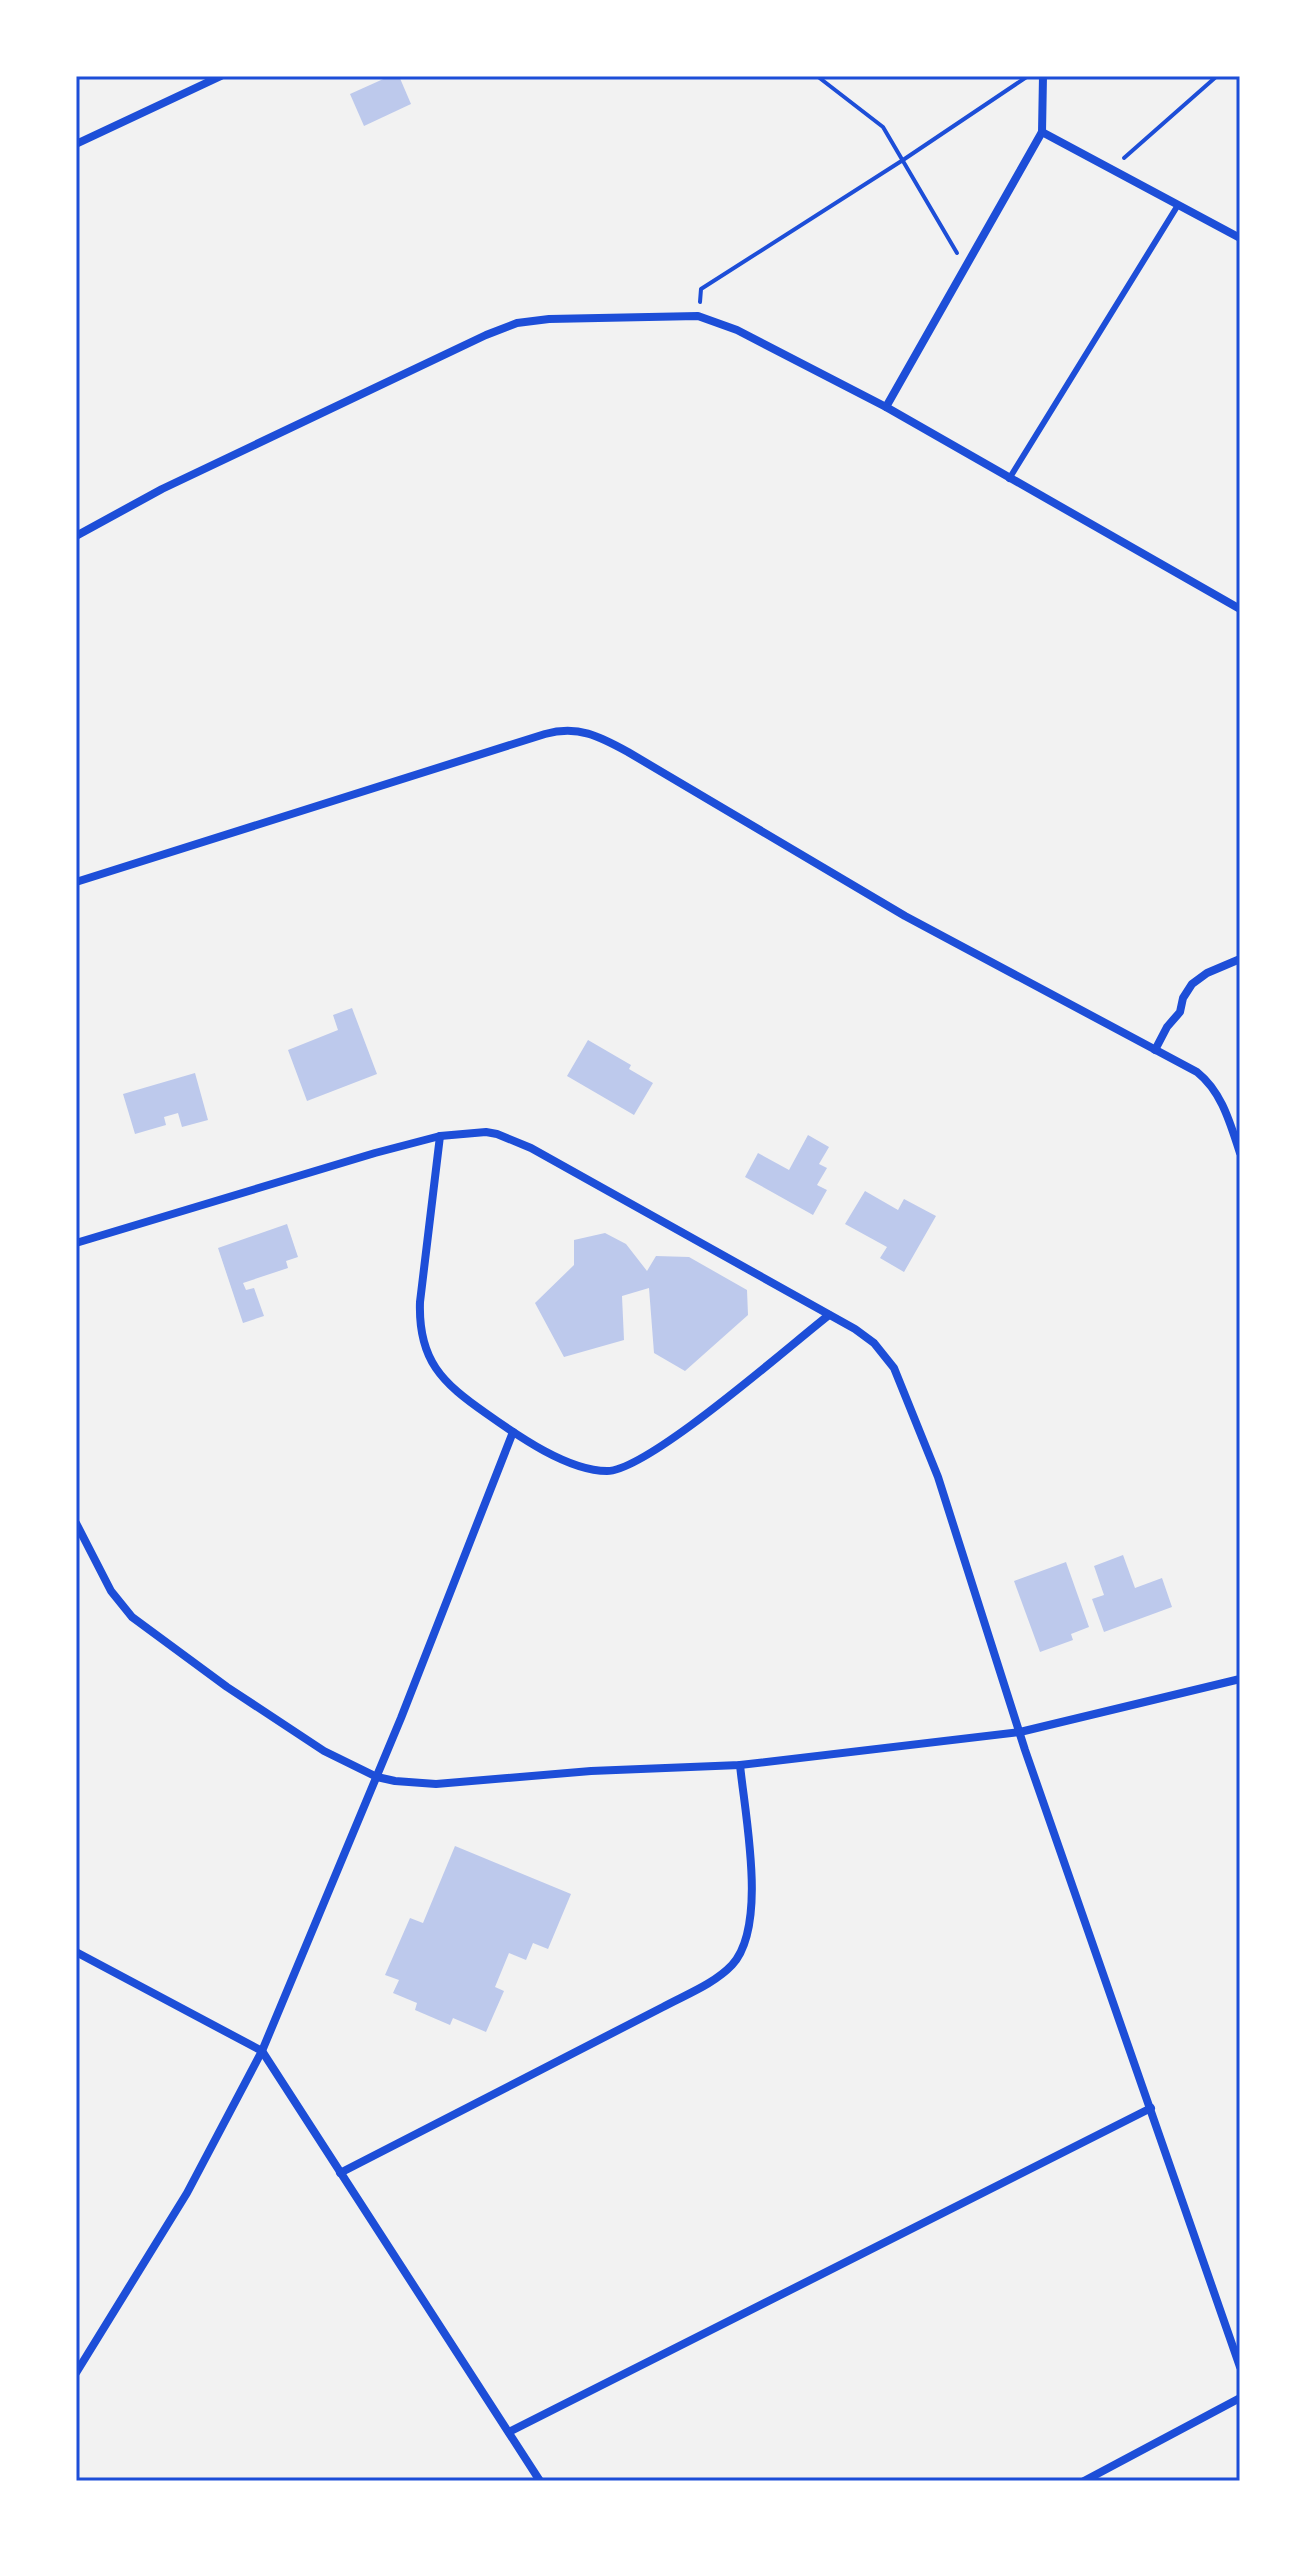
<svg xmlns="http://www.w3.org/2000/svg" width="1316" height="2557" font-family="Cabin,sans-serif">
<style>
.building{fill:#bdc9ec}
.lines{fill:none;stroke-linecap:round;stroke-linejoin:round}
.path{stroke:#1d4ed8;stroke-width:4}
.service{stroke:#1d4ed8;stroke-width:6}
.minor{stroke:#1d4ed8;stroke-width:8}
.neatline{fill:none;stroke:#1d4ed8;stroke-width:3}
</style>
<rect width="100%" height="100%" fill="#f2f2f2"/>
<g class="building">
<polygon points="390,76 399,76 411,104 364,126 350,94"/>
<polygon points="352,1008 377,1074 307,1101 288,1050 338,1030 333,1015"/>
<polygon points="588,1040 631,1065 629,1069 653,1083 634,1115 567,1076"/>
<polygon points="195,1073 208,1120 182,1127 178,1113 164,1117 166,1125 135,1134 123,1094"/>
<polygon points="808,1135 829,1147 819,1164 827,1168 817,1185 827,1190 813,1215 745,1177 758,1153 789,1170"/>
<polygon points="865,1191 898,1210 904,1199 936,1216 904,1272 880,1258 887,1247 845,1224"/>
<polygon points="287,1224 298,1257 286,1261 288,1268 243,1283 246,1290 254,1288 264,1316 243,1323 218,1248"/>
<polygon points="605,1233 626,1244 647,1271 656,1256 689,1257 747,1290 748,1315 685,1371 654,1353 649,1288 622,1296 624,1340 564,1357 535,1303 574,1265 574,1240"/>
<polygon points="1123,1555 1135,1588 1162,1578 1172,1607 1104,1632 1092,1599 1104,1595 1094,1566"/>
<polygon points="1066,1562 1089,1627 1071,1634 1073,1640 1040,1652 1014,1581"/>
<polygon points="455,1846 571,1894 548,1949 533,1943 526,1960 509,1953 495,1987 504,1991 486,2032 453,2018 450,2025 415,2010 417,2003 393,1993 399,1980 385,1975 410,1918 423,1923"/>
</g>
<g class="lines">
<g class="path">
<polyline points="817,76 883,127 957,253"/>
<polyline points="1124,158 1217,76"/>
<polyline points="700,302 701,289 903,160 1028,76"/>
</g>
<polyline class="service" points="1009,479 1178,205"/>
<g class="minor">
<polyline points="1042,132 1240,238"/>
<polyline points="76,144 221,76"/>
<polyline points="886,407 1042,132 1043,76"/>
<polyline points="76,536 162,489 486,335 517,323 549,319 698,316 737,330 886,407 1240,609"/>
<path d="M 76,882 L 545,734 C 578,725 599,736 628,752 L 905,916 L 1197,1072 C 1222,1092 1230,1123 1240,1153"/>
<polyline points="1155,1050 1167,1027 1180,1012 1183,998 1192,984 1207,973 1240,959"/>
<path d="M 440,1136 L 420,1302 C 418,1360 442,1383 487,1414 C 518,1436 568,1471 607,1471 C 648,1471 789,1346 829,1315"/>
<polyline points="76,1243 375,1153 440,1136 486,1132 497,1134 531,1148 855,1329 874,1343 894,1368 938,1477 1025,1750 1240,2367"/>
<polyline points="76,1523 111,1591 132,1617 227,1687 324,1751 377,1777 395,1781 436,1784 591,1771 740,1765 1020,1732 1240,1679"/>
<polyline points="76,1952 262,2051 540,2481"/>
<path d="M 340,2173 L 663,2007 C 685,1995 714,1984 732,1965 C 768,1926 745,1816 740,1765"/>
<polyline points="76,2373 187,2193 262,2051 401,1718 513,1432"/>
<polyline points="509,2432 1151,2108"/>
<polyline points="1084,2481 1240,2398"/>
</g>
</g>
<rect width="1316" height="2557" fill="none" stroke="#ffffff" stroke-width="156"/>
<rect x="78" y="78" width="1160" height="2401" class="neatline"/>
</svg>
